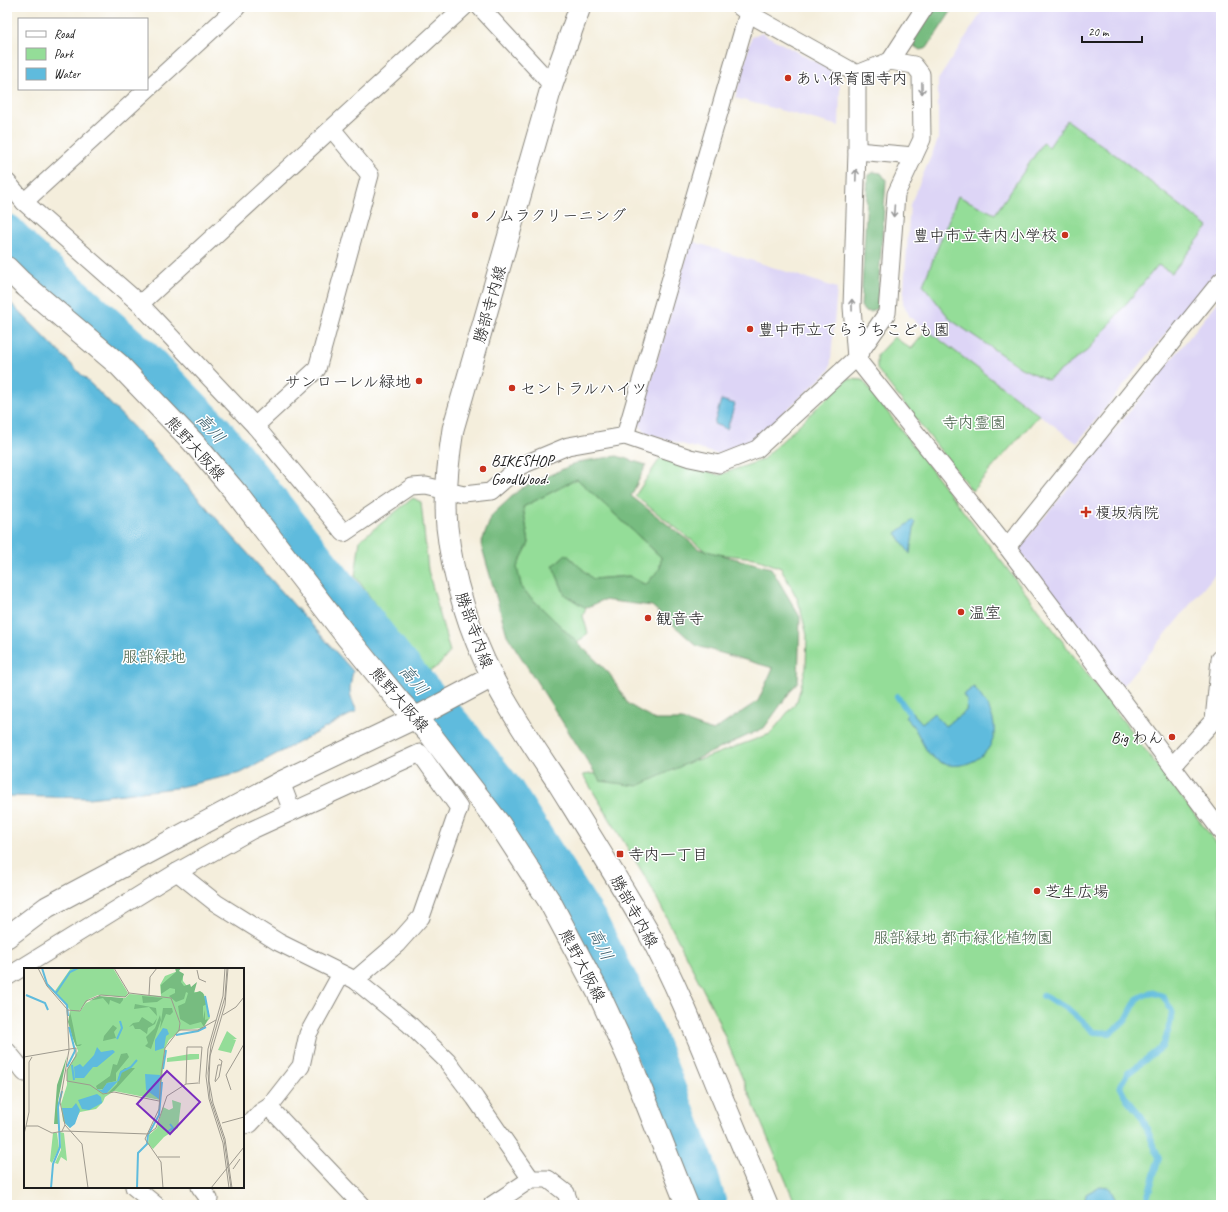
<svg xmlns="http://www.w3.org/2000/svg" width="1228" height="1212" font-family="Caveat,'Klee One',sans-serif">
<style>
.built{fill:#ddd5f6}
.green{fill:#94dd98;stroke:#587c5a}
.forest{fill:#77bc80;stroke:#4a6c4e;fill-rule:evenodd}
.water{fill:#5fbbdd;stroke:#3e6c7c}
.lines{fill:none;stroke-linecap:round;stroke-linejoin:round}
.stream{stroke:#5fbbdd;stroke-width:6}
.river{stroke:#5fbbdd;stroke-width:36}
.minor-casing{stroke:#88857c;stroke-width:19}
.tertiary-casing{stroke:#88857c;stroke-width:23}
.secondary-casing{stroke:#88857c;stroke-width:24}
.minor{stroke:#fff;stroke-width:17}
.tertiary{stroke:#fff;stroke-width:21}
.secondary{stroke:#fff;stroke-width:22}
.oneway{stroke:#999}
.poi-dot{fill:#c8321e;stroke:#fff;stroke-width:1.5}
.labels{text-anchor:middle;stroke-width:3;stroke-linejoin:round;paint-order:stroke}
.poi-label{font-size:16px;fill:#1c1c1c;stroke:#fff;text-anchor:start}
.street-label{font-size:16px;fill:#1c1c1c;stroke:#fff}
.park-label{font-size:16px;fill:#466047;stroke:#fff}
.water-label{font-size:17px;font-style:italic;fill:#375c69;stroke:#fff}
.inset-river{fill:none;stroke:#5fbbdd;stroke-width:2}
.inset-road{fill:none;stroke:#9e9a8f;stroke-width:1}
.view{fill:#7b2cbf;fill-opacity:0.15;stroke:#7b2cbf;stroke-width:2}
.inset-edge{fill:none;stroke:#1c1c1c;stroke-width:2}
</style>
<rect width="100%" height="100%" fill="#fff"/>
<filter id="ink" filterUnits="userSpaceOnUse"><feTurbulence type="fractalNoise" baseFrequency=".025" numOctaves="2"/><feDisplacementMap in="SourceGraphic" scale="8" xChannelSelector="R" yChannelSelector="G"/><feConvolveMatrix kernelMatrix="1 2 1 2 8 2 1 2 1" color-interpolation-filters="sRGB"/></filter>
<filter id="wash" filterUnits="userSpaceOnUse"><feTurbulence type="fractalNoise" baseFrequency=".012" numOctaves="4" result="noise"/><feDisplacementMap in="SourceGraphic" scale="16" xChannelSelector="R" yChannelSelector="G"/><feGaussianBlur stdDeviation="0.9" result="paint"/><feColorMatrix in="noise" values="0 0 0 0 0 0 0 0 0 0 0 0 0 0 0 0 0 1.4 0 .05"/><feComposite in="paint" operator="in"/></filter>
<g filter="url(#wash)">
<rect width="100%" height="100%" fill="#f4eedc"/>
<g class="built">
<polygon points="985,7 1221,7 1221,265 1077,443 910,317 903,303 910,205 938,140 938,80"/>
<polygon points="762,33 832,71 840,86 839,126 735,98 752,36"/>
<polygon points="691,241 837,288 830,370 753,441 717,454 646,434 639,424"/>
<polygon points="1221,298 1221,567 1122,687 1018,550"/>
</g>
<g class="green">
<polygon points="1067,120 1121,159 1208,227 1172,273 1158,265 1088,350 1048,380 1021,368 951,320 923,285 958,196 995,214 1043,143 1049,147"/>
<polygon points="927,330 1039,415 972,491 877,369 877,355 894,337 911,349"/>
<polygon points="847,379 863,380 1221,849 1221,1197 1219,1205 796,1205 714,1011 649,883 583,775 702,759 770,734 797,701 806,667 807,635 798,600 781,568 754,558 708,553 635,496 661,457 719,475 762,460"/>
<polygon points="577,479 661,557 660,568 646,585 629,576 593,579 566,554 553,566 565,595 586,608 583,616 588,633 577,643 522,589 516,567 529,543 523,507"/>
<polygon points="413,498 421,502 428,570 450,652 439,665 429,672 412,656 355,576 360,540"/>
</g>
<g class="forest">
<polygon points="933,7 954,7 927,48 920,50 914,46 913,38"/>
<polygon points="874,172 881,173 886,180 877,308 871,312 864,311 861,306 868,176"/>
<path d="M 617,456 L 646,465 L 631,496 L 699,549 L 771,568 L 800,617 L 798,681 L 764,728 L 638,786 L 600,781 L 507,635 L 481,544 L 492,515 L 520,489 L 578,462 ZM 577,479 L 661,557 L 660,568 L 646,585 L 629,576 L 593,579 L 566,554 L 553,566 L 565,595 L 586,608 L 603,600 L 652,606 L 697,646 L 773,668 L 758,701 L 713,731 L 682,720 L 655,720 L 628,704 L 609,673 L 522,589 L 517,567 L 529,543 L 523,507 Z"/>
</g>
<g class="water">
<path d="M 7,299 L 149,443 L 353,671 C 349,690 348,693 357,711 L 241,773 L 175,788 L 89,798 L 7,796 Z"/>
<polygon points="721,400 735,404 727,429 714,424"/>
<polygon points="913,520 915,522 910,554 896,533"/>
<path d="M 974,687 C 983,699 992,710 994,725 C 999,755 959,777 935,759 C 925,752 921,739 915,729 C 912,724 908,721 905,717 L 911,711 L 922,723 L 934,713 L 945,726 L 966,711 L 967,701 L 963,695 Z"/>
<path d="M 1100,1186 L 1109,1187 C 1113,1193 1115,1202 1121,1205 L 1084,1205 L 1086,1194 Z"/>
</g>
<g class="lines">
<g class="stream">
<polyline points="897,696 909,713"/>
<polyline points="1043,996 1067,1008 1094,1032 1110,1033 1126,1020 1137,999 1151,992 1163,996 1172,1011 1169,1029 1162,1047 1127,1074 1120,1086 1126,1098 1142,1117 1159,1158 1146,1202 1144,1205"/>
</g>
<polyline class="river" points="7,232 26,252 144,358 215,431 397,660 460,733 506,791 590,922 647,1035 697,1164 709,1205"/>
</g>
</g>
<g filter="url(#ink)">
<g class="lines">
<g class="minor-casing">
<g id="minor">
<polyline points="480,7 552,85"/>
<polyline points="740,7 748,13 857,74"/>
<polyline points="890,61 925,7"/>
<polyline points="857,151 914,156"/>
<polyline points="7,182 24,202 140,304 255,426 344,533 412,487 426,486 464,495 490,492 520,466 568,446 625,436 690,458 719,464 757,449 856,358 887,313 896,194 922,139 921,74 914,65 890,61 857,74 857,151 852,307 856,358 1007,547 1221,831"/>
<polyline points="24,202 237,7"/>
<polyline points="140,304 464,7"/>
<polyline points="255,426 317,369 370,175 332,129"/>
<polyline points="625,436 748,13 751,7"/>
<polyline points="1007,547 1221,281"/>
<polyline points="1172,766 1214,720 1220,659 1221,660"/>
<polyline points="281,782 292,811"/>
<polyline points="177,872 216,903 278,942 355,980 409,1024 447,1061 475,1098 531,1179"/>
<polyline points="7,977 177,872 252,830 420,753 459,808 421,917 397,944 355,980"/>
<polyline points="7,1051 25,1073"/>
<polyline points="269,1107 362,1205"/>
<polyline points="243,1123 245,1125 250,1124 261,1112 269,1107 301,1066 308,1034 341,974"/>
<polyline points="134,1187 156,1205"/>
<polyline points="200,1187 209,1199 206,1205"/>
<polyline points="492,1205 531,1179 548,1179 566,1193 570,1205"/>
</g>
</g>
<g class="tertiary-casing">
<g id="tertiary">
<path d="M 580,7 L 552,85 L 453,429 C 448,461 444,494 447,527 C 452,576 470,634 493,678 C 511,713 534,747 556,780 C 587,830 618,879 647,930 C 674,979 695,1031 716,1083 C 733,1124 750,1164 767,1205"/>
<polyline points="7,937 47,907 281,782 415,718 492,677"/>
</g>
</g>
<g class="secondary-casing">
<polyline id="secondary" points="7,268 21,282 119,365 193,442 237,494 347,637 399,701 430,734 500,825 550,902 599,994 629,1059 687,1205"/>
</g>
<use href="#minor" class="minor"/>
<use href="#tertiary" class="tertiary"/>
<use href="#secondary" class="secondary"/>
</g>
<defs><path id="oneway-shaft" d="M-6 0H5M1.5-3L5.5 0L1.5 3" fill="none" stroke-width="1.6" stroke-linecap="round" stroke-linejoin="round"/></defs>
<g class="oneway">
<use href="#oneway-shaft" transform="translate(922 88) rotate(89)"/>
<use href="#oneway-shaft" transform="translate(856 175) rotate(-88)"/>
<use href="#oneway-shaft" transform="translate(894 211) rotate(94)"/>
<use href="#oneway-shaft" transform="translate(852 305) rotate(-91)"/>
</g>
</g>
<g class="poi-dot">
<circle cx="788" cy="78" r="4"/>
<circle cx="475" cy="215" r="4"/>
<circle cx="1065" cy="235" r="4"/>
<circle cx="750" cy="329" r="4"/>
<circle cx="419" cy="381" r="4"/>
<circle cx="512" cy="388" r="4"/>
<circle cx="483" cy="469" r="4"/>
<path d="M1084 506h4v4h4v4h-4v4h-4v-4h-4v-4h4z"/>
<circle cx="961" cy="612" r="4"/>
<circle cx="648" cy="618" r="4"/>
<circle cx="1172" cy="737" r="4"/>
<rect x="616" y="850" width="8" height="8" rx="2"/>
<circle cx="1037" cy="891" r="4"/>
</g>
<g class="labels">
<g class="poi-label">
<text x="796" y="84">あい保育園寺内</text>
<text x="483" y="221">ノムラクリーニング</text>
<text x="1057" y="241" text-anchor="end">豊中市立寺内小学校</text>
<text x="758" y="335">豊中市立てらうちこども園</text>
<text x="411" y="387" text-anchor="end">サンローレル緑地</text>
<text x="520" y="394">セントラルハイツ</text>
<text x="491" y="466">BIKESHOP<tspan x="491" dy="18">GoodWood.</tspan></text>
<text x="1095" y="518">榎坂病院</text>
<text x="969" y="618">温室</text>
<text x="656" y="624">観音寺</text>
<text x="1164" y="743" text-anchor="end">Big わん</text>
<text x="628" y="860">寺内一丁目</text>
<text x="1045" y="897">芝生広場</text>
</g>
<g class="street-label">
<text transform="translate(489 304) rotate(-74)" y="6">勝部寺内線</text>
<text transform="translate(196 448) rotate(48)" y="6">熊野大阪線</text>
<text transform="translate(475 630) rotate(70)" y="6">勝部寺内線</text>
<text transform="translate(400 699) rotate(49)" y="6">熊野大阪線</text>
<text transform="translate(635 911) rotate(61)" y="6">勝部寺内線</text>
<text transform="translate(583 965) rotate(62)" y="6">熊野大阪線</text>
</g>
<g class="park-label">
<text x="974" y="428">寺内霊園</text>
<text x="154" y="662">服部緑地</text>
<text x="963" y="943">服部緑地 都市緑化植物園</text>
</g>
<g class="water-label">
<text transform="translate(211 428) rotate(48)" y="6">高川</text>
<text transform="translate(414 680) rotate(50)" y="6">高川</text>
<text transform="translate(601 944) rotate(63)" y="6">高川</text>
</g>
</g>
<g transform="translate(24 968)">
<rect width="220" height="220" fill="#f4eedc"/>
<path d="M 47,0 L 89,0 L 104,25 L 101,29 L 74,27 L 65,31 L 55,43 L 47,43 L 31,23 ZM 154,3 L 159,6 L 159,13 L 167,23 L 180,26 L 186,50 L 178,60 L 157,62 L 145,72 L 141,80 L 136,132 L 90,123 L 81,129 L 79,134 L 72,141 L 56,144 L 46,160 L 39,153 L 37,136 L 43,117 L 43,102 L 54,83 L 48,68 L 46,43 L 56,43 L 62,35 L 73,30 L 101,30 L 105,26 L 137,28 L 136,17 L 141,8 ZM 203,63 L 213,71 L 209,71 L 212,72 L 207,85 L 194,82 ZM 166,86 L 175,86 L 175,91 L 143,94 L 143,90 ZM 148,132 L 157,135 L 154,160 L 140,169 L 129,181 L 124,176 L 125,167 L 133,160 L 139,139 L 145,142 L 149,140 ZM 36,164 L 40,165 L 43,193 L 37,189 L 34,196 L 31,195 L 37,182 ZM 29,165 L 33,165 L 35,180 L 28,195 L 26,193 Z" fill="#94dd98"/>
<path d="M 151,0 L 157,0 L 155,3 L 160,6 L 157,14 L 160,18 L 166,16 L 167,19 L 173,14 L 170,25 L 176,23 L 179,25 L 183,36 L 179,38 L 179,51 L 181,42 L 181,52 L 184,51 L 180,59 L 177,54 L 166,57 L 156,51 L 154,38 L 161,35 L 164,25 L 162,24 L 160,31 L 152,34 L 145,28 L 151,25 L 151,21 L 146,20 L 137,26 L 137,17 L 152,4 ZM 75,28 L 99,30 L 99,32 L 96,36 L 86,32 L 85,37 L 79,30 L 65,33 ZM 118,28 L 139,30 L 133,34 L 119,35 ZM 111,36 L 132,40 L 133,48 L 125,39 L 110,41 ZM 139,40 L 148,40 L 149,44 L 146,47 L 142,46 L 136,61 ZM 46,43 L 53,77 L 58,76 L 56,78 L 52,78 L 48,68 L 44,54 ZM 136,47 L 137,52 L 127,81 L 121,78 L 124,75 L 122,69 L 131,60 ZM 118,49 L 129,56 L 133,50 L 131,56 L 124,60 L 123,66 L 116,61 L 111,61 L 109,57 L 105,59 L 109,55 L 115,54 ZM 89,57 L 93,60 L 90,64 L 92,70 L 79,73 L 80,68 ZM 103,85 L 105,89 L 92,105 L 92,113 L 83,115 L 79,121 L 73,121 L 72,118 L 86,108 L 89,96 L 93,97 L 97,86 ZM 43,88 L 34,133 L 35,156 L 30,156 L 33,117 ZM 101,100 L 111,100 L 90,123 L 84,125 L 93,116 L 96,104 Z" fill="#77bc80"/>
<path d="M 139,60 L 143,61 L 145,66 L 142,68 L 140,80 L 131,83 L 131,72 ZM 73,79 L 77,84 L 89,82 L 91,84 L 73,99 L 69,99 L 60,110 L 51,110 L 50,99 L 56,96 L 59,99 L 70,87 ZM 121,106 L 136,107 L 135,131 L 122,122 ZM 94,113 L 83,125 L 79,125 L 73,121 L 78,122 L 83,115 ZM 73,126 L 77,129 L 78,135 L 65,142 L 58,141 L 54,132 ZM 52,135 L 56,142 L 51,156 L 46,160 L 41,155 L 38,140 L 48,140 Z" fill="#5fbbdd"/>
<path class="inset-river" d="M 18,0 L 23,16 L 43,37 L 44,48M 32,25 L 46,4 L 54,0M 2,27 L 21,35 L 24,42M 181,28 L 185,49M 152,67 L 174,63 L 182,59M 93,71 L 98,60 L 96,53M 48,97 L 50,112M 43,99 L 51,83 L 45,59M 139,101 L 142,82M 94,113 L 97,104 L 107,99 L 113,92M 143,164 L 149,160 L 146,156M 27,220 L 29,196 L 36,179 L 34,139 L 38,123M 113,220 L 114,185 L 123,176 L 124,167 L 135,147 L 138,114"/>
<path class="inset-road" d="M 14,0 L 23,18 L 43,41 L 45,82 L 36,134 L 41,157 L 38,163M 90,0 L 105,25 L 147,30 L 156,55 L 155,62 L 141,80 L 137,107 L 135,141 L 121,171 L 137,194 L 139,220M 201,0 L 199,28 L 184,81 L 182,108 L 185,131 L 199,175 L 205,220M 203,0 L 201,29 L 187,77 L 184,105 L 186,130 L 200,172 L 207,220M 204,0 L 201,37 L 186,88 L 185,113 L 189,135 L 201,171 L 208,220M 173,2 L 175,11 L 182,14M 125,27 L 126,9 L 133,0M 43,42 L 56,43 L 62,33 L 77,27 L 101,29 L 105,25M 199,47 L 212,39 L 220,29M 155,62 L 174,62 L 192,52M 0,89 L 52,80 L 52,88 L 43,102 L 43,113 L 66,117 L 79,126 L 90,124 L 135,133M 191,113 L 194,97 L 197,97M 191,114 L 195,109 L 198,93 L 195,91M 162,116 L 163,79 L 178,79 L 175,116M 207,122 L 202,107 L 220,76M 198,155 L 220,149M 41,157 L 58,176 L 64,220M 2,158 L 5,144 L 5,94 L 8,89M 0,166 L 2,158 L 14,158 L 28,165 L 40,163 L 124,166 L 132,160 L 143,128 L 162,116 L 174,115M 134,189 L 156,189M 209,201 L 216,191M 187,220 L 220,179"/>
<path class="view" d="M 143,103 L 176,134 L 146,166 L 113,136 Z"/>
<rect width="220" height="220" class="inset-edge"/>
</g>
<rect width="1228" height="1212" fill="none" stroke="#fff" stroke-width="24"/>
<rect x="18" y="18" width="130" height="72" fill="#ffffff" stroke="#a4a4a4"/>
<rect x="26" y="31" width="20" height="6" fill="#ffffff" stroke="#a4a4a4"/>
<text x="54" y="38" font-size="12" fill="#1c1c1c">Road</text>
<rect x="26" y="48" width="20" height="12" fill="#94dd98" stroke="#a4a4a4"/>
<text x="54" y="58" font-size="12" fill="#1c1c1c">Park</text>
<rect x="26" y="68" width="20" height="12" fill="#5fbbdd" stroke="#a4a4a4"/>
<text x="54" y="78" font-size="12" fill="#1c1c1c">Water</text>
<path d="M1082 36v6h60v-6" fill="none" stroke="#1c1c1c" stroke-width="2"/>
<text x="1088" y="36" font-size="12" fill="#1c1c1c" stroke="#ffffff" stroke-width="3" paint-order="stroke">20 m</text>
</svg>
